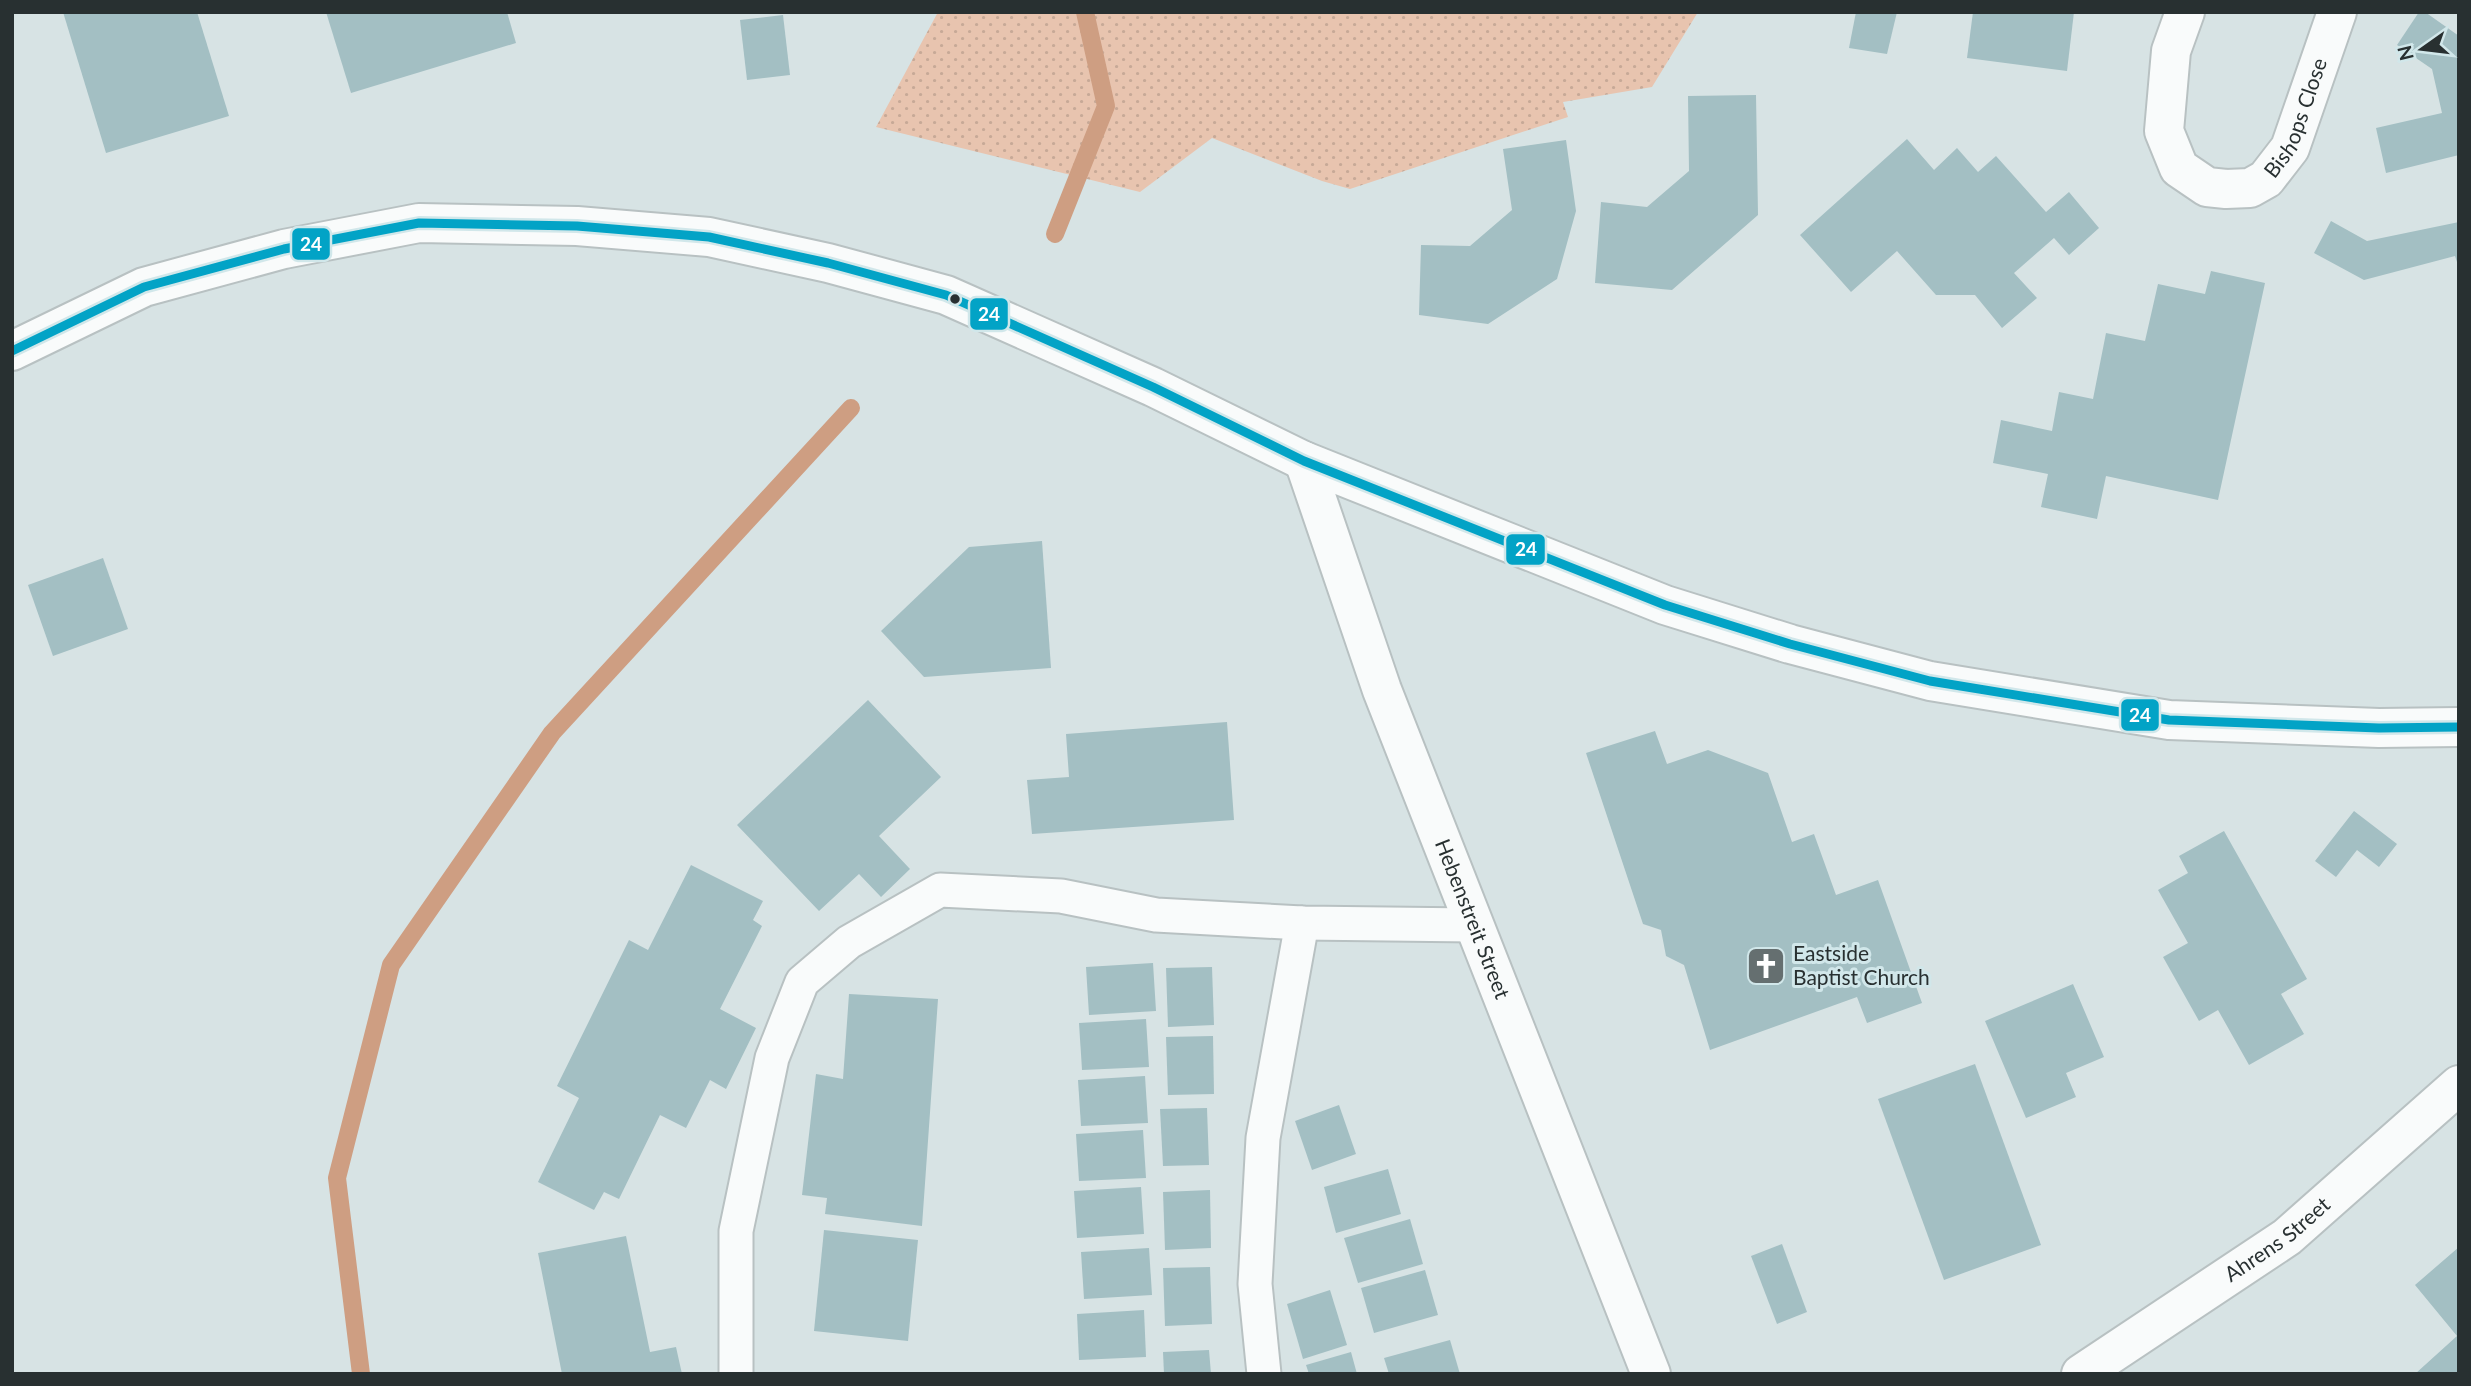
<svg xmlns="http://www.w3.org/2000/svg" width="2471" height="1386" font-family="Lato,sans-serif">
<style>
.grass{fill:url(#grass-dots)}
.lines{fill:none;stroke-linecap:round;stroke-linejoin:round}
.stream{stroke:#ce9e82;stroke-width:18}
.building{fill:#a3bfc3}
.lane-casing{stroke:#b8c1c2;stroke-width:37}
.street-casing{stroke:#b8c1c2;stroke-width:42}
.secondary-casing{stroke:#b8c1c2;stroke-width:42}
.lane{stroke:#f9fbfb;stroke-width:33}
.street{stroke:#f9fbfb;stroke-width:38}
.secondary{stroke:#f9fbfb;stroke-width:38}
.bus-1-casing{stroke:#d1e7ea;stroke-width:14}
.bus-1{stroke:#02a3c6;stroke-width:9}
.bus-dot{fill:#283031;stroke:#d1e7ea;stroke-width:2.5}
.labels{text-anchor:middle;stroke-width:6;stroke-linejoin:round;paint-order:stroke}
.street-label{font-size:21px;fill:#283031;stroke:#d1e7ea}
.poi-label{font-size:21px;fill:#283031;stroke:#d1e7ea;text-anchor:start}
.line-badge{stroke:#d1e7ea;stroke-width:2.5}
.badge-label{font-size:19px;text-anchor:middle;font-weight:bold;fill:#fff}
</style>
<defs>
<pattern id="grass-dots" width="8" height="8" patternUnits="userSpaceOnUse" patternTransform="scale(1.75)"><rect width="8" height="8" fill="#e8c4af"/><path d="M2 2h.1M6 6h.1" fill="none" stroke="#c7a997" stroke-width="1.8" stroke-linecap="round"/></pattern>
</defs>
<rect width="100%" height="100%" fill="#d7e3e4"/>
<polygon class="grass" points="938,12 1698,12 1652,87 1563,102 1568,117 1350,189 1322,181 1212,138 1140,192 876,127"/>
<g class="lines">
<g class="stream">
<polyline points="1055,234 1106,106 1085,12"/>
<polyline points="361,1374 337,1178 391,965 552,733 851,408"/>
</g>
</g>
<g class="building">
<polygon points="63,12 197,12 229,116 106,153"/>
<polygon points="326,12 507,12 516,43 351,93"/>
<polygon points="1856,12 1897,12 1887,54 1849,48"/>
<polygon points="1973,12 2074,12 2067,71 1967,58"/>
<polygon points="2419,12 2425,12 2459,36 2459,155 2386,173 2376,128 2442,113 2432,69 2397,45"/>
<polygon points="783,15 790,75 747,80 740,20"/>
<polygon points="1756,95 1758,215 1672,290 1595,283 1601,202 1647,207 1689,171 1688,96"/>
<polygon points="1907,139 1934,170 1957,148 1978,172 1996,156 2046,212 2069,192 2099,228 2069,255 2054,238 2014,273 2037,298 2002,328 1975,295 1936,295 1897,251 1851,292 1800,235"/>
<polygon points="1566,140 1576,211 1557,279 1488,324 1419,315 1421,245 1470,246 1512,210 1503,149"/>
<polygon points="2331,221 2367,241 2459,222 2459,268 2455,256 2364,280 2314,253"/>
<polygon points="2211,271 2265,283 2218,500 2106,476 2097,519 2041,507 2048,474 1993,463 2001,420 2052,431 2059,392 2093,399 2106,333 2145,341 2158,284 2205,294"/>
<polygon points="1042,541 1051,668 924,677 881,631 969,547"/>
<polygon points="103,558 128,629 53,656 28,585"/>
<polygon points="868,700 941,777 879,836 910,869 881,897 859,874 819,911 737,825"/>
<polygon points="1227,722 1234,820 1032,834 1027,780 1069,777 1066,734"/>
<polygon points="1655,731 1667,764 1708,750 1768,773 1792,842 1814,834 1836,895 1878,880 1922,1003 1867,1023 1857,997 1710,1050 1684,965 1666,956 1661,930 1643,924 1586,753"/>
<polygon points="2354,811 2397,844 2379,867 2357,850 2336,877 2315,861"/>
<polygon points="2224,831 2307,979 2281,994 2304,1034 2249,1065 2218,1010 2199,1021 2163,957 2188,943 2158,890 2188,873 2179,856"/>
<polygon points="691,865 763,901 753,920 762,926 720,1009 756,1028 726,1089 710,1080 686,1128 660,1115 619,1199 604,1192 594,1210 538,1182 579,1098 557,1086 629,940 648,950"/>
<polygon points="1153,963 1156,1011 1089,1015 1086,967"/>
<polygon points="1212,967 1214,1025 1168,1027 1166,968"/>
<polygon points="2073,984 2104,1057 2066,1073 2076,1097 2026,1118 1985,1021"/>
<polygon points="849,994 938,999 922,1226 825,1214 827,1198 802,1195 816,1074 843,1079"/>
<polygon points="1146,1019 1149,1067 1082,1070 1079,1023"/>
<polygon points="1213,1036 1214,1094 1168,1095 1166,1037"/>
<polygon points="1975,1064 2041,1245 1944,1280 1878,1099"/>
<polygon points="1145,1076 1148,1123 1081,1126 1078,1080"/>
<polygon points="1339,1105 1356,1154 1312,1170 1295,1121"/>
<polygon points="1207,1108 1209,1165 1163,1166 1160,1109"/>
<polygon points="1143,1130 1146,1178 1079,1181 1076,1134"/>
<polygon points="1388,1169 1401,1214 1336,1233 1324,1187"/>
<polygon points="1141,1187 1144,1234 1077,1238 1074,1191"/>
<polygon points="1210,1190 1211,1248 1165,1250 1163,1192"/>
<polygon points="1410,1219 1423,1264 1358,1283 1344,1238"/>
<polygon points="824,1230 918,1240 908,1341 814,1331"/>
<polygon points="626,1236 650,1352 676,1347 682,1374 562,1374 538,1253"/>
<polygon points="1782,1244 1807,1312 1777,1324 1751,1256"/>
<polygon points="2459,1247 2459,1374 2415,1374 2457,1336 2415,1285"/>
<polygon points="1149,1248 1152,1295 1084,1299 1081,1252"/>
<polygon points="1210,1267 1212,1324 1165,1326 1163,1268"/>
<polygon points="1425,1270 1438,1315 1374,1333 1361,1288"/>
<polygon points="1330,1290 1347,1345 1303,1359 1287,1304"/>
<polygon points="1144,1310 1146,1357 1079,1360 1077,1314"/>
<polygon points="1450,1340 1460,1374 1389,1374 1384,1358"/>
<polygon points="1209,1350 1211,1374 1164,1374 1163,1352"/>
<polygon points="1351,1352 1357,1374 1309,1374 1306,1365"/>
</g>
<g class="lines">
<g class="lane-casing">
<g id="lane">
<polyline points="736,1374 736,1231 772,1058 802,982 849,942 940,890 1061,896 1156,915 1302,923 1474,925"/>
<polyline points="1264,1374 1255,1284 1263,1138 1302,923"/>
</g>
</g>
<g class="street-casing">
<g id="street">
<path id="s1" d="M 2185,12 L 2171,51 L 2164,131 L 2179,168 L 2207,187 L 2226,189 L 2250,188 L 2266,179 L 2290,148 L 2337,12"/>
<path id="s2" d="M 1304,461 L 1382,690 L 1651,1374"/>
<path id="s3" d="M 2081,1374 L 2287,1237 L 2459,1085"/>
</g>
</g>
<g class="secondary-casing">
<polyline id="secondary" points="12,351 144,287 284,249 419,223 577,226 709,237 828,263 946,295 1153,387 1304,461 1665,605 1790,644 1930,681 2169,720 2379,728 2459,727"/>
</g>
<use href="#lane" class="lane"/>
<use href="#street" class="street"/>
<use href="#secondary" class="secondary"/>
<g class="bus-1-casing">
<polyline id="bus-1" points="12,351 144,287 284,249 419,223 577,226 709,237 828,263 946,295 1153,387 1304,461 1665,605 1790,644 1930,681 2169,720 2379,728 2459,727"/>
</g>
<use href="#bus-1" class="bus-1"/>
</g>
<defs>
<g id="church-square" transform="scale(2.0125)"><rect x="-9" y="-9" width="18" height="18" rx="4" fill="#656f70" stroke="#d1e7ea"/><path d="M-1.2-6h2.4v3.5h3.3v2.4h-3.3V6h-2.4V-.1h-3.3v-2.4h3.3Z" fill="#fff"/></g>
</defs>
<g fill-rule="evenodd">
<use href="#church-square" x="1766" y="966"/>
</g>
<circle class="bus-dot" cx="955" cy="299" r="6"/>
<g class="labels">
<g class="street-label">
<text dy="7" stroke="none"><textPath href="#s1" startOffset="326">Bishops Close</textPath></text>
<text dy="7" stroke="none"><textPath href="#s2" startOffset="488">Hebenstreit Street</textPath></text>
<text dy="7" stroke="none"><textPath href="#s3" startOffset="238">Ahrens Street</textPath></text>
</g>
<g class="poi-label">
<text x="1793" y="961">Eastside<tspan x="1793" dy="24">Baptist Church</tspan></text>
</g>
</g>
<g class="line-badge">
<rect x="291" y="227" width="40" height="34" rx="7" fill="#02a3c6"/>
<rect x="969" y="297" width="40" height="34" rx="7" fill="#02a3c6"/>
<rect x="1505" y="533" width="41" height="33" rx="7" fill="#02a3c6"/>
<rect x="2120" y="698" width="40" height="34" rx="7" fill="#02a3c6"/>
</g>
<g class="badge-label">
<text x="311" y="251">24</text>
<text x="989" y="321">24</text>
<text x="1526" y="556">24</text>
<text x="2140" y="722">24</text>
</g>
<rect width="2471" height="1386" fill="none" stroke="#283031" stroke-width="28"/>
<g transform="translate(2422 49) rotate(256)" stroke="#d1e7ea" stroke-width="5" paint-order="stroke">
<path d="M0-5L12 26L0 18L-12 26Z" fill="#283031"/>
<text y="-10" font-size="19" font-weight="bold" text-anchor="middle" fill="#283031">N</text>
</g>
</svg>
